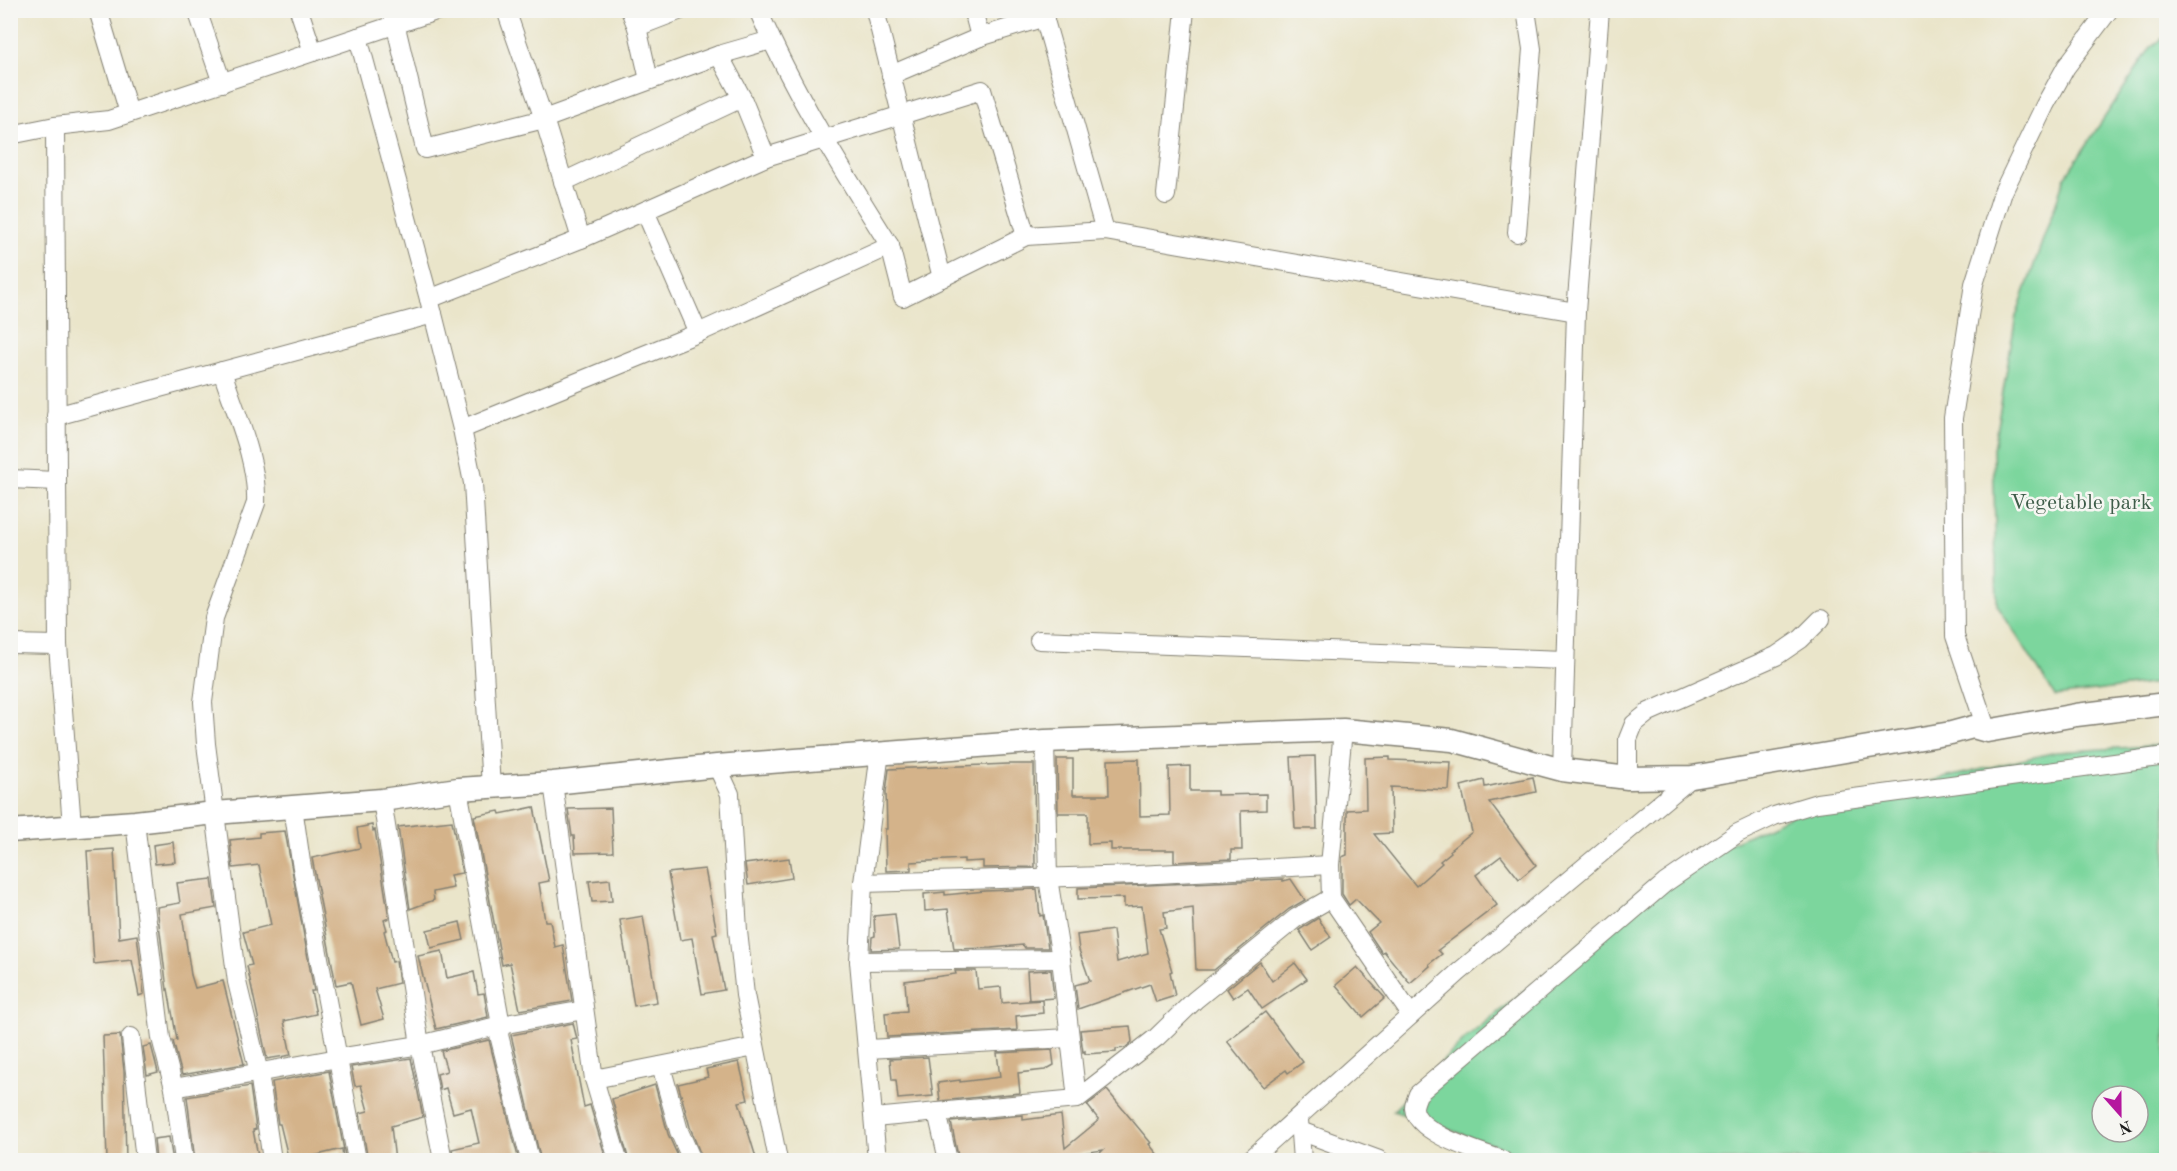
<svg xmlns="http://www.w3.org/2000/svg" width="2177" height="1171" font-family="'Old Standard TT',serif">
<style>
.green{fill:#7cd69d;stroke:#4c795c;stroke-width:1.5;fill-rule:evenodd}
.building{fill:#d4b38a}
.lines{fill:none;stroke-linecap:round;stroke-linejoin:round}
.minor-casing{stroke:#838073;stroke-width:20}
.major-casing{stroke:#838073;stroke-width:25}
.minor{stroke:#fff;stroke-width:18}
.major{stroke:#fff;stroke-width:22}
.labels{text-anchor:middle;stroke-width:5;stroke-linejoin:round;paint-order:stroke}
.park-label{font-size:22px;fill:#3e5d49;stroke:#f6f6f2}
</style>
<rect width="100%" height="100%" fill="#f6f6f2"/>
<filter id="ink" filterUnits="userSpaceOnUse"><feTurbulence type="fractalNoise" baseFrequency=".0167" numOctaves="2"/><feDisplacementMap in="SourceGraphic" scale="12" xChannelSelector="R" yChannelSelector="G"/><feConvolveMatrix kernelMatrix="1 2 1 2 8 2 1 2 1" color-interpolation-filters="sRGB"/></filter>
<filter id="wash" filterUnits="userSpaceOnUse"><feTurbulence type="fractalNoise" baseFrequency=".008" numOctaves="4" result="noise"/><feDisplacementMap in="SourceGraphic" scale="24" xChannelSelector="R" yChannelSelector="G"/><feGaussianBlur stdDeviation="1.35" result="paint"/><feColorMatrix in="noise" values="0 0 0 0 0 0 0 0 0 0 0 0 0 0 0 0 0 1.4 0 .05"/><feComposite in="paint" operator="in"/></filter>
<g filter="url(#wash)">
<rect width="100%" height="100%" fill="#eae5ca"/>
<g class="green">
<polygon points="2166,36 2166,682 2055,696 1997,605 1993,449 2016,316 2065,177 2151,47"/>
<path d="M 2166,745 L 2166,1160 L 1539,1160 L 1393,1111 L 1465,1039 L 1554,967 L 1654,878 L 1801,811 L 2056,752 ZM 2102,1096 L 2138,1096 L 2138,1132 L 2102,1132 Z"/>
</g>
<g id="blocks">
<g class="building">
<polygon points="1315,756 1317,829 1295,829 1291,757"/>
<polygon points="1390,757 1390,760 1451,762 1449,790 1391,787 1392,833 1374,834 1416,886 1442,863 1440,861 1451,852 1450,850 1472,832 1461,786 1484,780 1485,787 1533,777 1536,792 1489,802 1536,865 1519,879 1501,856 1476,875 1497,905 1438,950 1442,954 1429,964 1430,966 1410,983 1384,951 1382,953 1368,932 1379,923 1356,899 1349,905 1342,894 1342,857 1347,855 1347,810 1366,809 1365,758"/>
<polygon points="1057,759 1073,759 1073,795 1109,795 1108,760 1139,759 1140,816 1170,815 1169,767 1190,766 1190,791 1217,791 1217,795 1266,794 1266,810 1241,811 1242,850 1231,850 1231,859 1174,862 1174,850 1111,850 1111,843 1088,844 1088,813 1058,813"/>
<polygon points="1008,764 1034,764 1035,867 983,868 983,861 964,862 964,859 911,862 911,870 886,871 885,829 887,829 886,792 889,769"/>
<polygon points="534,807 549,881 539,883 545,921 550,921 555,947 563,945 572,1001 520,1010 510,963 502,965 474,816 499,811 500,814"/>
<polygon points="611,808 613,852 575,853 574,836 572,836 568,809"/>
<polygon points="452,821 462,873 450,875 453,888 433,892 434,900 410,909 398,827"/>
<polygon points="372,825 373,831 375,830 389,918 384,920 387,930 384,931 392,962 396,961 399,983 375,989 384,1019 361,1025 351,982 336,985 312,858 360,848 357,828"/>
<polygon points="285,831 314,991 311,991 316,1014 284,1021 291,1055 267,1059 247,966 252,965 243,932 271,925 259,865 233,868 230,840 259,837 259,833"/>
<polygon points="173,842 175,862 155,864 153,845"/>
<polygon points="114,849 119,938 137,935 144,994 139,996 132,960 94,964 87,851"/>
<polygon points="789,858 792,878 748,885 745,864"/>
<polygon points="705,869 717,933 713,934 724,990 702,994 692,938 680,940 668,873"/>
<polygon points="212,879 216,908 182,914 191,975 195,988 223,981 244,1064 182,1075 173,1041 177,1040 168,989 167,990 157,907 180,903 177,883"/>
<polygon points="610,879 612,901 592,902 589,881"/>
<polygon points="1283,879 1283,881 1291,879 1305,900 1289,909 1214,970 1196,970 1193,908 1164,912 1166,928 1159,929 1172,971 1170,972 1175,996 1156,1002 1150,984 1078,1009 1075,985 1090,981 1079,950 1077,935 1113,930 1117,962 1148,953 1142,906 1124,907 1124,898 1078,899 1078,888"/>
<polygon points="1037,889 1040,916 1043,915 1048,948 1025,948 1023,945 991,948 954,949 948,909 925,911 924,894 945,892 945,895 985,891"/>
<polygon points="895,914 899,949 871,950 872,937 875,936 874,916"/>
<polygon points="643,916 657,1002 634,1006 620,920"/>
<polygon points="1318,918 1331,937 1312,950 1299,930"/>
<polygon points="460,922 464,940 431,948 427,930"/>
<polygon points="442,951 447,978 474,972 478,994 484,993 488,1017 436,1029 418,956"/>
<polygon points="1260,962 1272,981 1295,963 1307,979 1262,1009 1248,988 1233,998 1227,989"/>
<polygon points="1357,967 1385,998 1363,1017 1336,985"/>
<polygon points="1051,970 1054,998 1029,1000 1027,971"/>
<polygon points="955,971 976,971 978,989 1001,987 1002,1003 1042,1000 1043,1013 1016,1016 1017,1030 887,1037 885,1013 907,1011 905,981 956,974"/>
<polygon points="1265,1012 1303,1062 1288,1073 1286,1070 1263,1087 1227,1041"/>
<polygon points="573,1023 577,1039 571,1040 584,1107 590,1105 605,1155 583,1161 541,1161 511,1035"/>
<polygon points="1130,1026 1132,1042 1125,1048 1116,1049 1116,1052 1085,1054 1085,1051 1083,1052 1080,1030"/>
<polygon points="120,1035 124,1071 126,1161 107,1161 103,1036"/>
<polygon points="489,1040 519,1161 454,1161 452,1149 479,1143 471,1108 453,1113 446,1088 440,1090 437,1074 447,1071 441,1051"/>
<polygon points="151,1045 158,1072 147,1075 143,1047"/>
<polygon points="1052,1050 1054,1065 1045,1070 1018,1073 1020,1093 940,1101 938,1083 960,1080 960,1082 1000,1077 997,1053"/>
<polygon points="928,1057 933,1096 898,1099 896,1080 892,1080 890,1059"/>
<polygon points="411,1058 423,1117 391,1126 395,1161 368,1161 360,1113 368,1111 361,1085 355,1086 351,1067"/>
<polygon points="739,1062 748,1100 739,1102 757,1161 703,1161 690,1127 678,1084 708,1077 706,1069"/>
<polygon points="329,1071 346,1161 343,1161 342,1149 309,1157 310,1161 289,1161 280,1124 278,1124 272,1082"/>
<polygon points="655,1085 668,1134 680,1161 629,1161 612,1099"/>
<polygon points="250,1086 256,1129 253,1130 259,1161 195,1161 187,1097"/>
<polygon points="1107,1090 1151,1143 1149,1144 1163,1161 1092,1161 1103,1150 1027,1161 959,1161 951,1122 1023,1115 1023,1120 1061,1115 1065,1148 1099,1120 1087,1105"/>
<polygon points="169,1137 173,1161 156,1161 154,1139"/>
</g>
</g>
</g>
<g filter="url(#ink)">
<use href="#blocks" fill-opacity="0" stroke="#838073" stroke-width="1.5"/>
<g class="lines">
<g class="minor-casing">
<g id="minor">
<polyline points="98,10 129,113"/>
<polyline points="197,10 222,83"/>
<polyline points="299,10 313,52"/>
<polyline points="392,10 425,149 544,119 719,55 771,40"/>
<polyline points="506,10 544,119 581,239"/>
<polyline points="630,10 637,27 649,80"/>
<path d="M 758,10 C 794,93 842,170 890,246"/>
<polyline points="875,10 942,278"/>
<polyline points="973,10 980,37"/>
<polyline points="1042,10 1105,231"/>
<polyline points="637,27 681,10"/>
<polyline points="358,37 433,314 462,429 473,483 491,788"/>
<polyline points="719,55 742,98 766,157"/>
<polyline points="891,75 980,37 1045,17"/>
<polyline points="55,126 58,645 72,826"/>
<polyline points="10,135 55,126 109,120 439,10"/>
<polyline points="563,182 742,98"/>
<polyline points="1166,195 1185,10"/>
<polyline points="645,211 698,333"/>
<polyline points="1517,233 1532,49 1526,10"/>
<polyline points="429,299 581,239 766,157 982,90 1026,236"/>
<path d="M 222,371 C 235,412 258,460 256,503 L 214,618 L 203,702 L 206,744 L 237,982 L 259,1073 L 272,1160"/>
<polyline points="56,416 433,314"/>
<polyline points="462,429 698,333 890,246 903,297 1026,236 1105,231 1576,312"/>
<polyline points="10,479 57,481"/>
<polyline points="1039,640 1565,660"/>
<polyline points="10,644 58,645"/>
<polyline points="1343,730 1330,865 1331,898 1411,1015"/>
<polyline points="1987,731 1955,636 1953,418 1974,284 2003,192 2045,105 2066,67 2109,10"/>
<polyline points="1045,741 1048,878 1061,959 1077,1099 1157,1037 1195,1000 1296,918 1331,898"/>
<polyline points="880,752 863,883 1137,875 1330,865"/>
<polyline points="717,766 730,794 738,931 745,995 778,1160"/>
<polyline points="1562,770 1576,312 1600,10"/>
<polyline points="1628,778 1628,739 1634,724 1649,712 1776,656 1801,639 1821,619"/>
<polyline points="553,783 594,1079 618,1160"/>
<polyline points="458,789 501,1025 499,1035 530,1160"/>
<polyline points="382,800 420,1045 443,1160"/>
<polyline points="293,807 301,862 357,1160"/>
<polyline points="135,822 161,1038 174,1088 338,1058 420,1045 501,1025 584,1010"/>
<polyline points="863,883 859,961 877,1160"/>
<polyline points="859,961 1061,959"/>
<polyline points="131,1037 145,1160"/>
<polyline points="868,1049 1069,1038"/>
<polyline points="661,1066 679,1131 692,1160"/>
<polyline points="594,1079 755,1047"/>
<polyline points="174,1088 184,1160"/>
<polyline points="937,1112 948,1160"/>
<polyline points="874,1118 1077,1099"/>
<polyline points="1299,1120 1302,1160"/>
<polyline points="1300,1131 1379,1160"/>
<polyline points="1250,1160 1459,972 1692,777"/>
<path d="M 1502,1160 C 1481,1152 1416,1134 1414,1108 C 1414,1103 1417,1098 1418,1094 L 1665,883 L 1738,833 L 1774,816 L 1817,803 L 2166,756"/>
</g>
</g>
<g class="major-casing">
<polyline id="major" points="10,831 135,822 215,813 382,800 458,789 553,783 717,766 1045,741 1343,730 1452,740 1562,770 1628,778 1692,777 1951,733 1973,727 1987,731 2076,715 2166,704"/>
</g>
<use href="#minor" class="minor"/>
<use href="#major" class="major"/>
</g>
</g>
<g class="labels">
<g class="park-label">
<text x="2081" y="509">Vegetable park</text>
</g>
</g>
<rect width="2177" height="1171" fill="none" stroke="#f6f6f2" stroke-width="36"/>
<g transform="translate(2120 1114) rotate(159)"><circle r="28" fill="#f6f6f2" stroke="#9f9f9c" stroke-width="1.5"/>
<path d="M0-4.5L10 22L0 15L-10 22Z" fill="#b5179e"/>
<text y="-9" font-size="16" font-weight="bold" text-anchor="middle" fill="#1c1c1c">N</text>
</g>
</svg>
